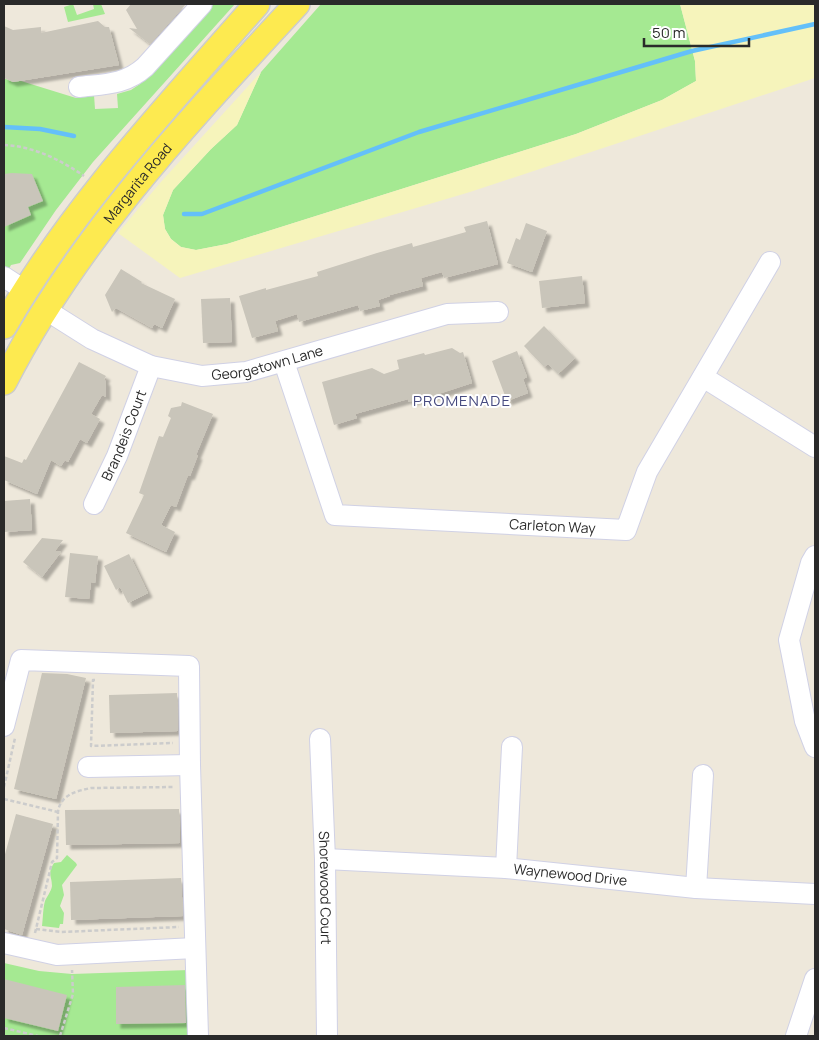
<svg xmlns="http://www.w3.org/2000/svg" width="819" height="1040" font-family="Manrope,sans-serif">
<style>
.green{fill:#a5e992}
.sand{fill:#f6f4bb}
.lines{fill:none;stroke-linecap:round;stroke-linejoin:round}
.stream{stroke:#64c0f9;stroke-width:4.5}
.building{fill:#c9c5ba;filter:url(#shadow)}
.minor-casing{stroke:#d0d1e5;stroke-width:22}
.major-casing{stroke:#ccc;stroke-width:28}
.path{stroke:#ccc;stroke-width:2.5;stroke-dasharray:4 2.5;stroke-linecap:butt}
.minor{stroke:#fff;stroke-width:20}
.major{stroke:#fdea50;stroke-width:25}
.labels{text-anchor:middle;stroke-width:4;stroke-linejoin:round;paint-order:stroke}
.street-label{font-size:14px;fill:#2a2a2a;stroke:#fff}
.neighbourhood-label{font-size:15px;letter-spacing:1px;fill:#464a7f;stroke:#fff}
</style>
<defs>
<filter id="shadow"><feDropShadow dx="4.5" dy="4.5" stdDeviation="1" flood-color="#0004"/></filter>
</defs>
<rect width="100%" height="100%" fill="#eee8db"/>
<g class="green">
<polygon points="73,4 77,15 94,9 93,4 101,4 105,14 68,22 64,7"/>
<polygon points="214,4 235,4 93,162 56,210 20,263 11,265 9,269 4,265 4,78 13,82 21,81 76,98 94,95 95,109 118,108 117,94 131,90 140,84"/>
<polygon points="321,4 680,4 695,61 696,81 662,100 576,134 227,244 196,250 181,247 171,239 165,229 163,215 173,190 211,149 237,125 261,72"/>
<path d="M 67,855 L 76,863 L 77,865 L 62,885 L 64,895 L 60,906 L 64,913 L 63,924 L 60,924 L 59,928 L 42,926 C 43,918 43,908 45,901 C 47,896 51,892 52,886 C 52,876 47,874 54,863 L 61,862 Z"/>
<polygon points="4,963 39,971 72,974 189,970 189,1036 4,1036"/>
</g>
<polygon class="sand" points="680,4 815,4 815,78 470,192 180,278 118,233 160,183 261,72 237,125 211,149 173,190 163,215 165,229 171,239 181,247 196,250 227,244 576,134 662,100 696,81 695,61"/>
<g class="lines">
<g class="stream">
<polyline points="4,127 40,129 74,136"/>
<polyline points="184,214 202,214 419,132 692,51 815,24"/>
</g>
</g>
<g class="building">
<polygon points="131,4 186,4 150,44 129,28 137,29 126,10"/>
<polygon points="98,21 105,27 109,27 119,65 13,82 4,78 4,26 13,30 41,27 41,33"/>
<polygon points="12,173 32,174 43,201 28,207 31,215 4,227 4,174"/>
<polygon points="487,221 498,264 444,278 442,272 421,278 423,286 390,295 390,296 378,300 380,306 360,311 358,305 299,322 297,314 275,321 278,331 252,338 239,296 266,288 266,290 318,276 317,272 377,253 412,243 413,247 466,232 464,227"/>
<polygon points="526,223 547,231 532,272 507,263 516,238 520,240"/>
<polygon points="121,269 142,282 141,283 175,299 162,328 154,324 152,328 116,308 112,312 105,295"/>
<polygon points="582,276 585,303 542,308 539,281"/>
<polygon points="230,298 232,342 203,343 201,299"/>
<polygon points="544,326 575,358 558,374 548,364 544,367 524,346"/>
<polygon points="452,348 460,353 463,352 472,383 432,396 408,402 408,399 355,414 357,418 334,425 322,382 372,368 384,374 399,369 397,360 424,353 425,355"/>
<polygon points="517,351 527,377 523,379 528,393 507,401 492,361"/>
<polygon points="79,362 106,376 104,379 106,382 106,397 102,395 91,414 100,419 87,443 80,439 68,462 65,460 61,466 51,460 37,494 4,480 4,456 22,463 24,459 26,460"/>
<polygon points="182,402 213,414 196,455 198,455 190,476 188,475 176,507 171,505 161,525 175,532 166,552 126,533 144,495 139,493 159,436 163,437 171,418 168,416 171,408 181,406"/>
<polygon points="30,499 32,530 4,532 4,501"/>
<polygon points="42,538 63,540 55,551 61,552 42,577 23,562"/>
<polygon points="70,553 98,556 95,583 91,582 89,599 65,597"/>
<polygon points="129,554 148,593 128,603 120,587 116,590 104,566"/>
<polygon points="42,673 67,674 86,678 56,799 14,789"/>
<polygon points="177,693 178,731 110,733 109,695"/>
<polygon points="179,809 180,843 66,845 65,810"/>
<polygon points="16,814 53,824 22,935 4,929 4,858"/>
<polygon points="181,878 183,916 71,920 70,882"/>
<polygon points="4,979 67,995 58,1031 4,1018"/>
<polygon points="185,985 186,1023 116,1024 116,987"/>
</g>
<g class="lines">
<g class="minor-casing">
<g id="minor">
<path d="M 79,87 C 104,84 125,85 145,67 L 202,4"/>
<polyline points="4,277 24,290"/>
<path id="s1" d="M 46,310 L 92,339 L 151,366 L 202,376 L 246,372 L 447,314 L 498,312"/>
<path id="s2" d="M 284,362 L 335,515 L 626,530 L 647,472 L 770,262"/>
<polyline points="703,377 815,447"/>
<path id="s3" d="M 94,504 L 117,456 L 151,366"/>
<polyline points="815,556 811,563 789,640 805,721 815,747"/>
<polyline points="4,726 21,660 189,666 190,765 198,1036"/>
<path id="s4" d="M 320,739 L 325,859 L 327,1036"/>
<polyline points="88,767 190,765"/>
<path id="s5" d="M 325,859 L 506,868 L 696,888 L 815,894"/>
<polyline points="506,868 512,747"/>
<polyline points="696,888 703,775"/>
<polyline points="4,943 57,955 195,948"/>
<polyline points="796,1036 815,979"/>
</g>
</g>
<g class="major-casing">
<g id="major">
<path d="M 4,326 C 72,207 167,107 257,4"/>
<path id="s6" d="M 4,382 C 78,237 188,122 297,4"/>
</g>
</g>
<g class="path">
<path d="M 4,145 C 33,146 61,160 84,176"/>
<polyline points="4,644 5,644"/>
<polyline points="95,680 93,680 91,746 173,743"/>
<polyline points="4,787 15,738"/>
<polyline points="4,799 58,812"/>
<polyline points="36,929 61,932 179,927"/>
<path d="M 35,933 L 52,862 L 57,858 L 58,812 C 60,795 76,791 91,788 L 175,787"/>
<polyline points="4,1028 38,1036"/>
<polyline points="60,1036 73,994 72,970"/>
</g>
<use href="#minor" class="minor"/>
<use href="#major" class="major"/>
</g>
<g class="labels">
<g class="street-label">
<text dy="5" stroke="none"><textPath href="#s6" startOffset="240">Margarita Road</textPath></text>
<text dy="5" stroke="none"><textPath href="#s1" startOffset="238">Georgetown Lane</textPath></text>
<text dy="5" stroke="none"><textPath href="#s3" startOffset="75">Brandeis Court</textPath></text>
<text dy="5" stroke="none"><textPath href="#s2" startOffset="379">Carleton Way</textPath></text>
<text dy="5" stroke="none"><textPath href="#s5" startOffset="246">Waynewood Drive</textPath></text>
<text dy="5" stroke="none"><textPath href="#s4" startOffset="149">Shorewood Court</textPath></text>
</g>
<g class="neighbourhood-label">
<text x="462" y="406">PROMENADE</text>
</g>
</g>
<rect width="819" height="1040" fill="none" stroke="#2a2a2a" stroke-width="10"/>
<path d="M644 38v8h105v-8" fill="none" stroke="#2a2a2a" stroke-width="2.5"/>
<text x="652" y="38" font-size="15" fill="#2a2a2a" stroke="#ffffff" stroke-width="4" paint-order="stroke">50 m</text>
</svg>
